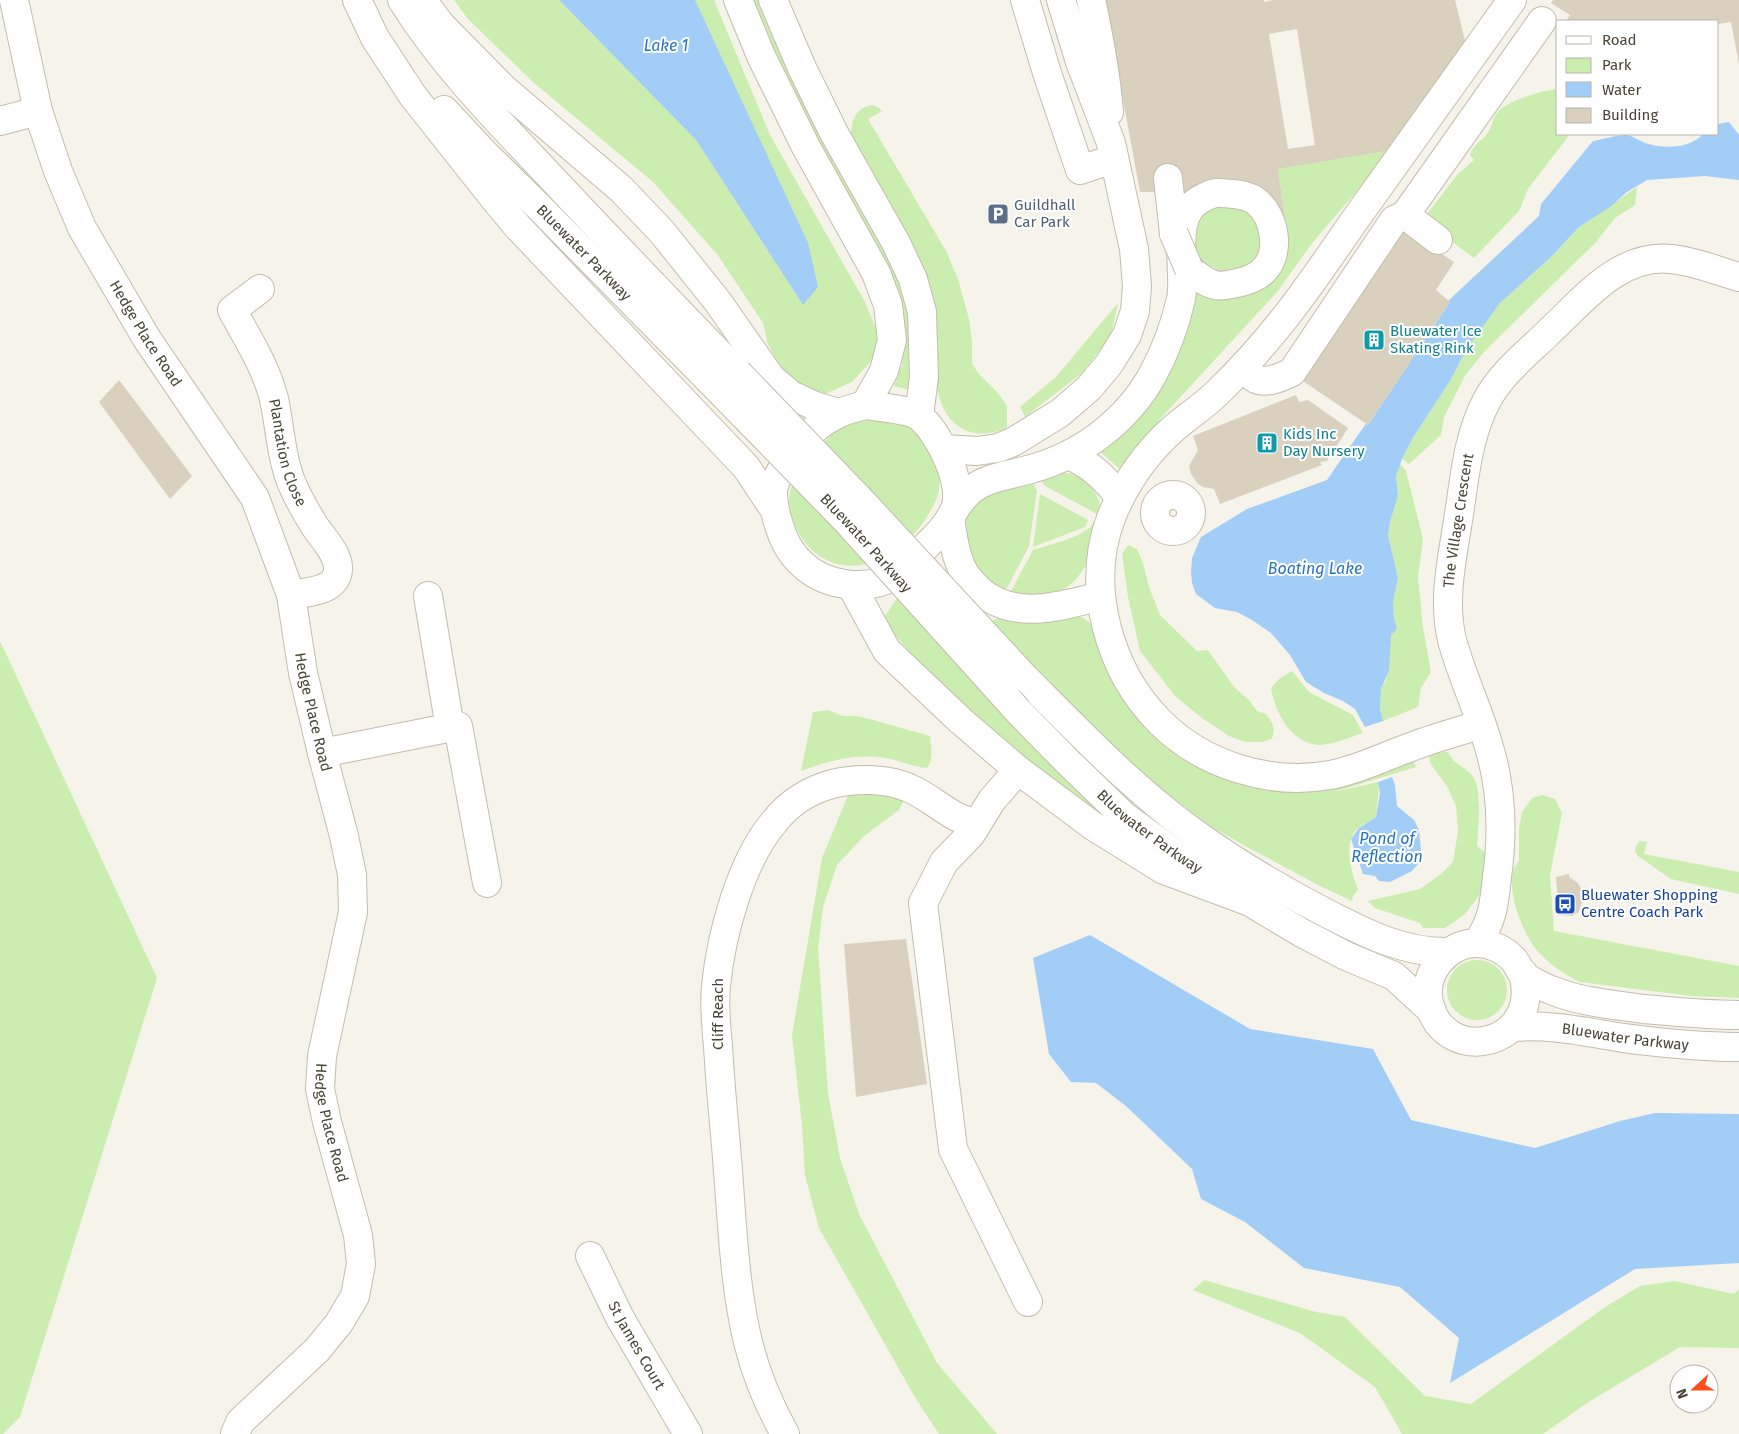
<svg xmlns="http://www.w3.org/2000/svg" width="1739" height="1434" font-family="'Fira Sans',sans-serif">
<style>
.green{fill:#ccedb0}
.water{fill:#a2cdf7}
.building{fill:#d9d1be;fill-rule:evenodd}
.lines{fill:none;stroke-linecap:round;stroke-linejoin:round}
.minor-casing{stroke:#c3bdab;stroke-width:30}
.minor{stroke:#fff;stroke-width:28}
.minor-bridge-casing{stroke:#c3bdab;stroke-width:30;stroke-linecap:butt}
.minor-bridge{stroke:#fff;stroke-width:28}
.labels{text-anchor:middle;stroke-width:4;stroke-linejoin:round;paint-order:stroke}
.service-label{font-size:15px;fill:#4e5e75;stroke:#fff;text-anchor:start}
.street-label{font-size:15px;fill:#4b4537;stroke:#fff}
.culture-label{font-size:15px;fill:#0d838f;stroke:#fff;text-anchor:start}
.transit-label{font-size:15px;fill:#164399;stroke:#fff;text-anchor:start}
.water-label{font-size:16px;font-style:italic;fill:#2573c2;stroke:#fff}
</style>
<rect width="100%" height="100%" fill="#f6f3ea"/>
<g class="green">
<polygon points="454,0 559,0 696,140 803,305 695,0 714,0 770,135 865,302 879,336 873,359 852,382 823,395 788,380 768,345 763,323 717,254 652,181 534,83 468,19"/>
<polygon points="751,0 761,0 888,251 912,311 913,341 910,390 894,386 902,364 904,340"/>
<path d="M 1558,89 L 1558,134 L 1570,134 L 1528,189 L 1519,211 L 1474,258 L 1432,227 L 1427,221 L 1427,214 L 1457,175 L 1474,160 L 1470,155 C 1474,143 1480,143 1487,134 C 1492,128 1492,119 1497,113 C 1506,101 1543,90 1558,89 Z"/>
<path d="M 872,105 L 878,107 L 882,111 L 868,119 L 946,251 L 958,279 L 969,319 L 972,341 L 972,364 L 979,374 L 998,393 L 1007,406 L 1007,428 C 966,445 940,421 936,380 L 851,139 C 851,123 854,108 872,105 Z"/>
<polygon points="1392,150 1313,242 1277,292 1162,417 1122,471 1096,448 1182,340 1197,289 1233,296 1247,295 1260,290 1271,280 1281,267 1289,246 1278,169"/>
<polygon points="1637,187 1635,205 1615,218 1596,242 1484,352 1466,374 1444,417 1441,435 1409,464 1402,459 1414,436 1450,381 1466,350 1500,303 1551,257 1579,227"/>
<path d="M 1213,204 L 1251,210 C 1255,218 1260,227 1262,236 C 1263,241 1260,250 1257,254 C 1238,285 1189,269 1195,232 C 1195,229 1195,224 1197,221 C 1199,215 1208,209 1213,204 Z"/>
<polygon points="1118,303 1111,336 1082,373 1025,417 1020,407 1056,377"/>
<path d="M 878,417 C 886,418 894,419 901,422 C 910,426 917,432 924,440 C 935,453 941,472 939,489 C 938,500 930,511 925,520 C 900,556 852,584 813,551 C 797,537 783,507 792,486 C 798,472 807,461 817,449 C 824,442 831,434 839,428 C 851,420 865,419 878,417 Z"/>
<polygon points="1400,464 1406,471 1423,539 1418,577 1423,627 1431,672 1421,688 1418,707 1383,721 1380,709 1381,689 1386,680 1391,635 1396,629 1394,618 1393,601 1398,578 1388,535 1390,522 1398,496 1396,476"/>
<path d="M 1047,472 C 1055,472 1063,472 1071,474 C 1088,479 1103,498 1101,516 L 1045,486 L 1038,475 Z"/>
<polygon points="1030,477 1037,491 1029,546 1004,594 980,577 964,540 967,515 972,504 978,497"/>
<polygon points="1040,494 1088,520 1085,527 1033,547"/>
<path d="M 1094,522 L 1099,523 C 1092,550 1088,574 1063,590 C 1059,593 1054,597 1049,597 C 1037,598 1022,594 1010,593 L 1033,550 C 1048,545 1088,536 1094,522 Z"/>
<polygon points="1128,545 1137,549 1143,563 1149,587 1160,615 1197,651 1208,650 1234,687 1249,700 1257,711 1266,714 1272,723 1274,730 1272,739 1262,742 1245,742 1229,736 1202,718 1176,697 1140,651 1128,597 1122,554"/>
<polygon points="898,597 1118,827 1112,830 955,705 882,620"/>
<path d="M 1075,616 L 1082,617 L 1090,623 L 1111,674 L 1206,768 L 1413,760 L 1416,767 L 1334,792 L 1378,782 L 1379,786 L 1376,817 C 1370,822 1362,824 1356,830 C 1343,844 1352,874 1358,890 L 1353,896 L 1352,901 L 1322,887 L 1247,847 L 1212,827 L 1153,783 L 1070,707 L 991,621 L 1001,617 Z"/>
<polygon points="0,641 157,978 20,1417 3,1434 0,1434"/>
<path d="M 1292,671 L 1309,692 L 1353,715 L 1363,733 C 1350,737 1335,744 1321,745 C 1292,745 1275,713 1271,688 L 1280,678 Z"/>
<path d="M 828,710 L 843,716 L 857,716 L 873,720 L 930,736 C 931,747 934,760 927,768 C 912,767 899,760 885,758 C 856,753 827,761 801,771 L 813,712 Z"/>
<path d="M 1448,752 C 1452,763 1463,766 1470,773 C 1484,786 1478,829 1477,846 L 1487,854 L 1487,864 L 1479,896 L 1464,915 L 1445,928 L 1423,928 L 1420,923 L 1375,908 L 1368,901 L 1420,889 L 1441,874 L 1453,862 L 1458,831 L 1456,806 L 1447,786 L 1430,763 L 1429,753 Z"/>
<polygon points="849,793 906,795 899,810 864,836 837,865 823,907 818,949 828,1093 840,1158 859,1214 937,1363 997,1434 939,1434 916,1399 819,1228 805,1175 802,1125 792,1035 822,858"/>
<path d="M 1542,795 L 1555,799 L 1562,813 L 1550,875 L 1554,931 L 1739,966 L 1739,998 L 1691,996 L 1580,982 C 1563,974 1543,960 1532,944 C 1520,924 1508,894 1513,870 C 1514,867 1517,864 1519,861 L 1519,828 L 1522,812 L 1532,798 Z"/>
<polygon points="1640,841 1647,842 1644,854 1739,872 1739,894 1671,879 1638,856 1635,851 1636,846"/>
<circle cx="1477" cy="990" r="30"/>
<polygon points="1204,1280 1316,1312 1345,1317 1425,1396 1471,1404 1605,1307 1640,1286 1675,1281 1734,1294 1739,1289 1739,1348 1680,1347 1587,1403 1543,1434 1402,1434 1375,1387 1300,1333 1193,1290"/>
</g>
<g class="water">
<polygon points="559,0 695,0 808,243 818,287 803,305 696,140"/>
<path d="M 1729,122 L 1739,135 L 1739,180 L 1705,176 L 1647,180 L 1627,192 L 1610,207 L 1579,227 L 1551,257 L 1500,303 L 1466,350 L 1450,381 L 1414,436 L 1402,459 L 1396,476 L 1398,496 L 1390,522 L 1388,535 L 1398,578 L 1393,601 L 1394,618 L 1397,629 L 1391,635 L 1389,670 L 1381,689 L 1380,709 L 1383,721 L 1365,727 L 1355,709 L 1343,701 L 1324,693 L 1306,682 L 1290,655 L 1271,633 L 1252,620 L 1237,612 L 1215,608 L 1196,594 L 1192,583 L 1191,571 L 1192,558 L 1201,537 L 1247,509 L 1327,480 L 1360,432 L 1366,424 L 1368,425 L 1450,302 L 1448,301 L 1539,216 L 1541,204 L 1593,141 C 1604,139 1617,135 1627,135 C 1633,136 1640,141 1645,143 C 1663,149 1690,149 1703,134 L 1718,134 L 1718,124 Z"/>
<polygon points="1392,777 1395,785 1397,806 1414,820 1419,830 1421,850 1418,864 1412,871 1390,882 1379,881 1375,876 1363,874 1351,839 1359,828 1376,817 1380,793 1378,782"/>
<polygon points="1090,935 1250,1029 1373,1049 1411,1120 1535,1148 1620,1121 1655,1113 1739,1114 1739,1263 1635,1269 1450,1383 1459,1338 1400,1287 1304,1268 1245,1222 1201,1199 1192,1169 1126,1106 1096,1083 1071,1082 1049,1054 1033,958"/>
</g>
<g class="building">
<path d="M 1050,0 L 1264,0 L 1264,2 L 1273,0 L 1455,0 L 1467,49 L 1392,150 L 1278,169 L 1289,246 L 1281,267 L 1271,280 L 1260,290 L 1247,295 L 1233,296 L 1168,254 L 1154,192 L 1140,192 L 1111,35 ZM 1297,29 L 1315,145 L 1288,149 L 1269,34 ZM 1231,201 L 1256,216 L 1262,244 L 1256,256 L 1252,261 L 1243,268 L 1226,271 L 1213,268 L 1205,262 L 1198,254 L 1195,247 L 1194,228 L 1206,208 Z"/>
<polygon points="1553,0 1739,0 1739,64 1731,22 1718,24 1718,21 1566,21 1570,15 1551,3"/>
<polygon points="1398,225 1454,262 1436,290 1450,302 1368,425 1297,377"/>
<polygon points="119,380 192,476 170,499 99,402"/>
<polygon points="1296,395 1299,402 1308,400 1348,428 1327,461 1320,462 1322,465 1220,504 1214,489 1203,487 1198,484 1191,474 1189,466 1198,450 1193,436"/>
<polygon points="1569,874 1569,877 1578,883 1582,891 1583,899 1579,912 1572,916 1559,915 1556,877"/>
<polygon points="906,939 927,1084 856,1097 844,944"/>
</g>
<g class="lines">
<g class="minor-casing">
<g id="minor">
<path id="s1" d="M 14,0 L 38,111 L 58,171 L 82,228 L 147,339 L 255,498 L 291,595 L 303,673 L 322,753 L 344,836 L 352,875 L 353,912 L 322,1056 L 320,1089 L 327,1122 L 358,1235 L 361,1264 L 355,1296 L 339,1323 L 317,1350 L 240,1422 L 235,1434"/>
<polyline points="357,0 375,38 413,96 497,202 517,226 746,467 774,509"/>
<path d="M 402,0 C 442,64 495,118 547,173 C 610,240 674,307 738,373"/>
<polyline points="422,0 441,25 504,89 621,189 662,232 718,302 771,378 791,395 815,406 838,413"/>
<polyline points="738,0 761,56 806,147 876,273 888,305 892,340 884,371 865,405"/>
<polyline points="773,0 802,68 834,133 896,243 913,279 922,312 924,377 919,416"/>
<polyline points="1025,0 1047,73 1080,170 1101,163"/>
<path d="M 1091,0 C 1099,37 1106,74 1109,112"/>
<path id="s2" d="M 444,110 L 485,154 L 538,206 L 720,391"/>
<polyline points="0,121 38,111"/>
<polyline points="1168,178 1174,234"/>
<polyline points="1405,215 1438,240"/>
<path id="s3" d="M 260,289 L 232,310 C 248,339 266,367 274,399 C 280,427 281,457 292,484 C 298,498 306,512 314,525 C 322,538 343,557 337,575 C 331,592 306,592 291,595"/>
<path d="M 1243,367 C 1247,371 1251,376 1256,379 C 1267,384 1282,377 1292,372 L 1394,220 L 1405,215 L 1542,21"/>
<path d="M 865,405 C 878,407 910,409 920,417 C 939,433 965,485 955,509 C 949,523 938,535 927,545 C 917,556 907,569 894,576 C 866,592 825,586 802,564 C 789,552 783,539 778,522 C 775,512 773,502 773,492 C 774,474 803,438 817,427 C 823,422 830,418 836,415 C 844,410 855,408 865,405 Z"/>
<polyline points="944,449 977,451 998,448 1013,442 1060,413 1089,388 1109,364 1127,335 1135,311 1137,286 1134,249 1111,143 1080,62 1061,0"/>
<path d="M 1069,455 C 1093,466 1103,477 1120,497"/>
<circle cx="1173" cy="513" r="18"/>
<path d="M 956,507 C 960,502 965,495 971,490 C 987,477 1011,475 1031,469 C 1082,455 1128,420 1153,374 C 1166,350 1175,325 1181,299 C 1187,271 1168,213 1203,198 C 1209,195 1214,192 1221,193 C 1232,194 1248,194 1257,202 C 1275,217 1281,253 1264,270 C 1257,278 1247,281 1237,283 C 1231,284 1221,287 1215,285 C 1205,283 1197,275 1189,269"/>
<path d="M 950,518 C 953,537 955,557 965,574 C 969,580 975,586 980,591 C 1015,621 1061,606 1101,596"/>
<polyline points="851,585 887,651 961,721 1018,770 1093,826 1164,870 1250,902"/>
<polyline points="428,596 450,728"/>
<path d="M 1025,678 C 1079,732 1132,788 1193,832 C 1236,863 1283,891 1330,915 C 1367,934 1405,953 1448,952"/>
<path id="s4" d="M 1018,711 L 1068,762 L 1124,816 L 1176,854 L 1250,902 L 1302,933 L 1346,956 L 1394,976 L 1432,1011"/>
<path d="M 1481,724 C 1458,732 1434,738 1411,747 C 1385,756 1358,770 1330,775 C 1270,786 1203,765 1160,722 C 1109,671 1085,587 1111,518 C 1125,482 1146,453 1174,428 C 1188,416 1204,406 1217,393 C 1242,369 1265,343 1287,315 C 1313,282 1337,245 1362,210 C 1412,140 1462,70 1512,0"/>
<polyline points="322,753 458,726 487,883"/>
<polyline points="1018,770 992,800 971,834 944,862 923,903 953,1149 1028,1302"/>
<path id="s5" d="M 1477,943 C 1493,920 1494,905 1497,877 C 1503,834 1502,790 1489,747 C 1479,711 1462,677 1452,640 C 1442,598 1453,555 1459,514 C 1465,475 1468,436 1487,400 C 1502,372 1530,351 1552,329 C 1586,297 1620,254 1671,259 C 1694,261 1717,271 1739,277"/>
<path d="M 1523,973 C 1543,1046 1445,1068 1429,1003 C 1422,973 1447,943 1477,943 C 1491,943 1505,950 1514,960 C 1517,964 1519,969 1522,973 C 1528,980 1543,987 1551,990 C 1580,1002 1614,1005 1644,1009 C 1676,1012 1707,1015 1739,1015"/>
<path id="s6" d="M 1512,1027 C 1551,1024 1585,1032 1623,1038 C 1662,1043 1700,1047 1739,1047"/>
<path id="s7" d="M 590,1256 L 620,1318 L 688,1434"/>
<path d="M 785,1434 C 770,1407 757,1377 749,1346 C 734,1288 732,1218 727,1158 C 724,1121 720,1083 718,1046 C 716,1026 714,1005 716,986 C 721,935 741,860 775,821 C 789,803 810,790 832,784 C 855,778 887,778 909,788 C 926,795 940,808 957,817 C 963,820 970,821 977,824"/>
</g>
</g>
<use href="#minor" class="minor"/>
<g class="minor-bridge-casing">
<g id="minor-bridge">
<polyline points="1174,234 1189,269"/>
<polyline points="738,373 864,504 1025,678"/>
<path id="s8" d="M 720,391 L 845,519 L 1018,711"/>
</g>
</g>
<use href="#minor-bridge" class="minor-bridge"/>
</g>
<defs>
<g id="parking-square" transform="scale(1.125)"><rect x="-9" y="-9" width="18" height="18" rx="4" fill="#5c6f8a" stroke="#fff"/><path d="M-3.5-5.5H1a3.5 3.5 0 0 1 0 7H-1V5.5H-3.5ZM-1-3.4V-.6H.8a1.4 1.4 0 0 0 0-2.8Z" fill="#fff"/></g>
<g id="building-square" transform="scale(1.125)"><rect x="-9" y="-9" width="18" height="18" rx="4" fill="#0f9aa8" stroke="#fff"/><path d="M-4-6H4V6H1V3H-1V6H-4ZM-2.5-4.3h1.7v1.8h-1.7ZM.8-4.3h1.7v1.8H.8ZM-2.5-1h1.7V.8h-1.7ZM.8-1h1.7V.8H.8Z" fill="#fff"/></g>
<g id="bus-square" transform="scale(1.125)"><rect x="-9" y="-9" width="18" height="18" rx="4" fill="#1a4fb4" stroke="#fff"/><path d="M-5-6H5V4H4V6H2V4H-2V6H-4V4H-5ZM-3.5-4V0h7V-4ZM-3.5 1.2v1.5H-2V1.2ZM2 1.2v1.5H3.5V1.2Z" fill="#fff"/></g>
</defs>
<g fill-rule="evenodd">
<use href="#parking-square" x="998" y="214"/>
<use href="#building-square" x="1374" y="340"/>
<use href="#building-square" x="1267" y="443"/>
<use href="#bus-square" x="1565" y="904"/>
</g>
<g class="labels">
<g class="service-label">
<text x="1014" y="210">Guildhall<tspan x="1014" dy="17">Car Park</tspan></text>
</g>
<g class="street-label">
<text dy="5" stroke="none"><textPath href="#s2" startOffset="200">Bluewater Parkway</textPath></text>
<text dy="5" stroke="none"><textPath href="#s1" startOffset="362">Hedge Place Road</textPath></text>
<text dy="5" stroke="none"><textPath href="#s3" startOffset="189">Plantation Close</textPath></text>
<text dy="5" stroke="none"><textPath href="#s5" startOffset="435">The Village Crescent</textPath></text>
<text dy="5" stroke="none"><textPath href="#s8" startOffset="211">Bluewater Parkway</textPath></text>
<text dy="5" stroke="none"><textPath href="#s1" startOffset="782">Hedge Place Road</textPath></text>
<text dy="5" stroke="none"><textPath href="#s4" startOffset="179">Bluewater Parkway</textPath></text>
<text transform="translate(718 1014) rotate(-90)" y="5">Cliff Reach</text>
<text dy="5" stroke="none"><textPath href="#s6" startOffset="114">Bluewater Parkway</textPath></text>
<text dy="5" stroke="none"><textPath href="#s1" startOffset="1202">Hedge Place Road</textPath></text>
<text dy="5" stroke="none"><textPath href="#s7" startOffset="101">St James Court</textPath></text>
</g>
<g class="culture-label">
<text x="1390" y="336">Bluewater Ice<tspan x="1390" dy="17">Skating Rink</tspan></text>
<text x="1283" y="439">Kids Inc<tspan x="1283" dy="17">Day Nursery</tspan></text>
</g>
<g class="transit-label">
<text x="1581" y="900">Bluewater Shopping<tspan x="1581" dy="17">Centre Coach Park</tspan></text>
</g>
<g class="water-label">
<text x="666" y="51">Lake 1</text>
<text x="1315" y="574">Boating Lake</text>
<text x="1387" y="844">Pond of<tspan x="1387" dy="18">Reflection</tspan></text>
</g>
</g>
<rect x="1556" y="20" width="162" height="115" fill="#ffffff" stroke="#b7b5af"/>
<rect x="1566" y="36" width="25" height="8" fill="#ffffff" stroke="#b7b5af"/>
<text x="1602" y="45" font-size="15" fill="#4b4537">Road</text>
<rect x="1566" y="58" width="25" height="15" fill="#ccedb0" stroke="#b7b5af"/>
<text x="1602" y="70" font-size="15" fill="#4b4537">Park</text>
<rect x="1566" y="82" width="25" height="15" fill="#a2cdf7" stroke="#b7b5af"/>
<text x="1602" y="95" font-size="15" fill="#4b4537">Water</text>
<rect x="1566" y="108" width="25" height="15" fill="#d9d1be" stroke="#b7b5af"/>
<text x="1602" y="120" font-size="15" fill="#4b4537">Building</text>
<g transform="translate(1694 1389) rotate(249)"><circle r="24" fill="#ffffff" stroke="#b7b5af"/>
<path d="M0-4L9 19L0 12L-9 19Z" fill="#ff4e18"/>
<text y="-8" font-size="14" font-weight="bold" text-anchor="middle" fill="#4b4537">N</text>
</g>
</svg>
